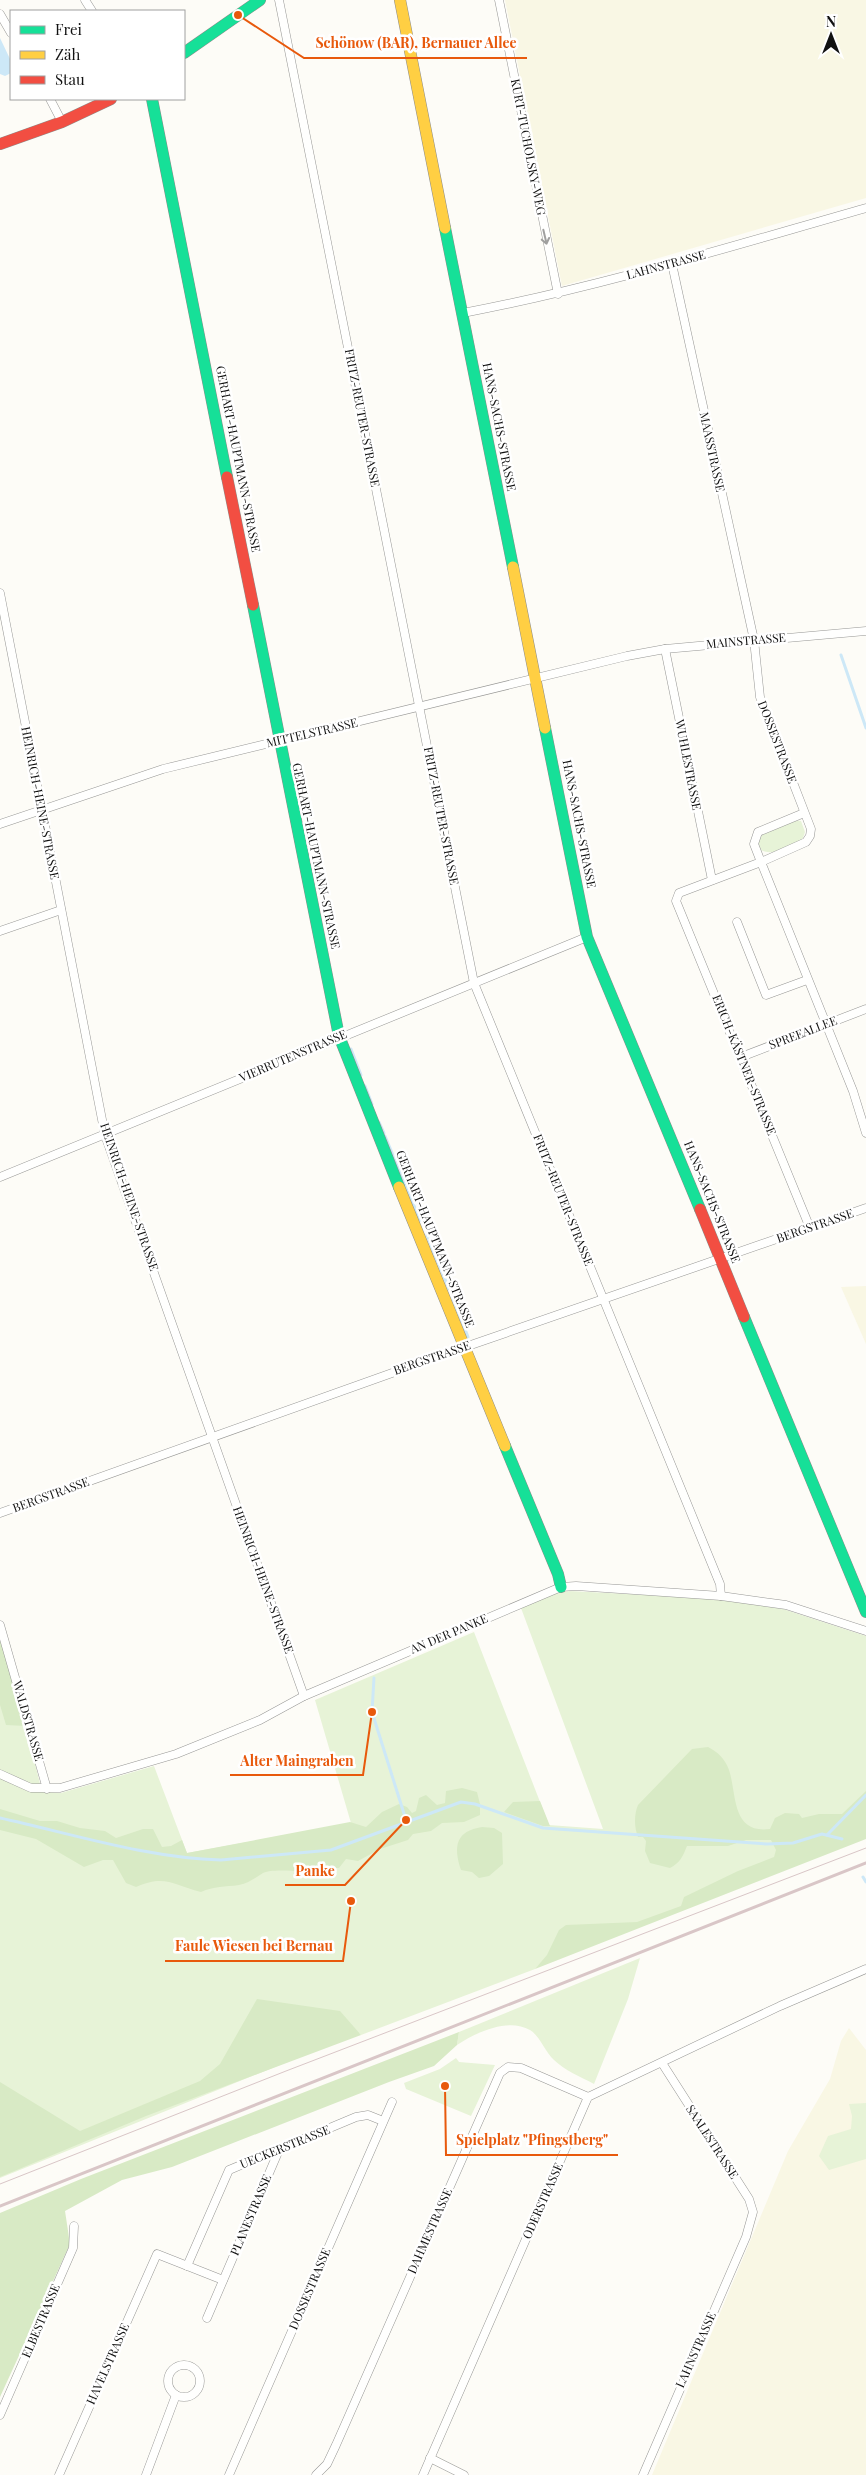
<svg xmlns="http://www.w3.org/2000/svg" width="866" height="2475" font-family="'Playfair Display',serif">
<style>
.farmland{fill:#f9f7e4}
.green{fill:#e7f3d7}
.forest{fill:#d8eac5}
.water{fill:#cde8f7}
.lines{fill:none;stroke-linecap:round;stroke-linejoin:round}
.stream{stroke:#cde8f7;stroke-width:3}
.street-casing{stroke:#979795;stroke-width:9}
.fast-casing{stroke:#8e8d8b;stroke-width:12}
.slow-casing{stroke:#8e8d8b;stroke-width:12}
.jam-casing{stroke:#8e8d8b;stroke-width:12}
.street{stroke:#fffffe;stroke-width:8}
.fast{stroke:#16e098;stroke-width:11}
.slow{stroke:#ffcf43;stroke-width:11}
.jam{stroke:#f24e42;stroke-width:11}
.tram{stroke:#d9c6c7;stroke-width:1}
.rail{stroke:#d9c6c7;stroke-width:3}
.oneway{stroke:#a0a09f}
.labels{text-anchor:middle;stroke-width:5;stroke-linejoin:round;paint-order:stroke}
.street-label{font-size:12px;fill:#111;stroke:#fff}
.leader{fill:none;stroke:#e8590c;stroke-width:2}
.callout-dot{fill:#e8590c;stroke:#fff;stroke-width:2}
.callout-label{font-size:14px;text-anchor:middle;font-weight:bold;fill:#e8590c;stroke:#fff;stroke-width:5;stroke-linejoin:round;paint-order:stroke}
</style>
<rect width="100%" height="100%" fill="#fdfcf7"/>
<g class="farmland">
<polygon points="505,0 866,0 866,198 562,286"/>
<polygon points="866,1286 866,1344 841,1287"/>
<polygon points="849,2028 866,2050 866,2475 652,2475 788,2151 830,2079 841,2041"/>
</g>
<g class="green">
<path d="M 793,820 L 801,821 L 805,832 L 803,838 C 793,846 773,857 761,850 L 758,841 L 765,831 Z"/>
<polygon points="569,1591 725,1599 783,1609 866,1636 866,1837 540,1964 535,1969 361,2035 359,2033 0,2178 0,1648 26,1726 42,1792 61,1793 154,1766 187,1853 351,1823 315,1700 474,1632 549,1825 603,1829 521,1608 552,1594"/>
<path d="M 640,1958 L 628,1999 L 594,2084 C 581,2077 564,2070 554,2060 C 545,2052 540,2036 530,2030 C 508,2017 475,2033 457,2045 L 459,2032 Z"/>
<polygon points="456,2058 459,2062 495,2065 471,2116 406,2089 404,2083 440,2069"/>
<polygon points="866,2103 866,2159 829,2170 819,2156 828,2136 851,2129 852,2116 849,2104"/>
</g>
<g class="forest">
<polygon points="0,1635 26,1726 6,1725 0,1705"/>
<path d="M 708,1747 C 718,1752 725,1759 729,1770 C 737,1794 731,1834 770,1829 L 775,1818 L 785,1813 L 799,1814 L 802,1818 L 819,1814 L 842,1814 L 866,1791 L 866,1839 L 535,1969 L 547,1955 L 559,1930 L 566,1925 L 637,1922 L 681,1906 L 684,1897 L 738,1871 L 774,1857 L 776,1850 L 771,1840 L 746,1840 L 728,1846 L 687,1846 C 683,1856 680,1863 670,1868 L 650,1863 L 645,1851 L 646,1841 L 643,1837 L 638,1837 C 634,1827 634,1814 638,1805 L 692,1749 Z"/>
<path d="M 462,1788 L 477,1792 L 480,1804 L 480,1815 L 464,1822 L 442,1823 L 431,1831 L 413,1834 L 408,1840 L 380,1849 L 358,1861 L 346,1859 L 339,1868 L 326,1868 L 317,1875 C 308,1871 271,1868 263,1873 C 255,1878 249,1883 239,1885 C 225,1887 214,1886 201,1892 C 173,1885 165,1874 136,1887 L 126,1883 L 113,1860 L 103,1860 L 84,1867 L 36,1839 L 0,1830 L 0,1809 L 40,1821 L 57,1821 L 80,1828 L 105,1831 L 116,1838 L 143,1829 L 153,1829 L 162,1847 L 171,1846 L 182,1840 L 187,1853 L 350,1822 L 366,1827 L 382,1812 L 399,1804 L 407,1807 L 412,1813 L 416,1811 L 419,1798 L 426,1795 L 437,1805 L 445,1803 L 446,1791 Z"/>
<polygon points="540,1801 550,1826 543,1826 504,1812 513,1802"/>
<path d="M 482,1827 L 494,1828 L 502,1833 L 503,1864 L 489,1876 L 479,1878 L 472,1872 L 461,1870 C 453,1846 456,1831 482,1827 Z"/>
<polygon points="257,1999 340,2011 361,2035 146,2116 0,2177 0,2082 80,2131 200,2081 220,2064"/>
<polygon points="459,2032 457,2045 434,2066 389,2082 172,2167 122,2180 65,2211 70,2244 0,2397 0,2213 81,2179"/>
</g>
<polygon class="water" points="0,38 11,61 11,73 5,76 0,74"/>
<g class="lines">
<g class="stream">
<polyline points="841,655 866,728"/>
<polyline points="351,1049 361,1075"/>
<polyline points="365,1086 372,1104"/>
<polyline points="379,1122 384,1133"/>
<polyline points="385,1136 420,1220"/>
<polyline points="427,1235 449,1289"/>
<polyline points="453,1298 468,1337"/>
<polyline points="374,1678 372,1712 406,1820"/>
<path d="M 0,1818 C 73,1834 147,1858 221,1860 L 331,1850 L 461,1802 L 475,1804 L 543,1828 L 767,1844 L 793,1843 L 822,1834 L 842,1839"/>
<polyline points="827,1835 866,1795"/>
<polyline points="863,1877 866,1882"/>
</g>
<g class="street-casing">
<g id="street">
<polyline points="85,0 92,11"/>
<polyline points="279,0 474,983 720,1584 721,1596"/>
<polyline points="499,0 558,294"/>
<polyline points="0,14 11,33"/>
<polyline points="50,99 62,122"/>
<polyline points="672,264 754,640 760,697 811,829 810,836 806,842 761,862 853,1091 866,1133"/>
<path d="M 463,313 C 600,287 732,246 866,208"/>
<polyline points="0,593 105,1135 304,1696"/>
<polyline points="665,649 712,880"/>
<polyline points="804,813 758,832 754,844 761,862 679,893 676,901 810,1228"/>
<polyline points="0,824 163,769 627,656 665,649 866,631"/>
<polyline points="737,922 766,995 807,980"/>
<polyline points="0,931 61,910"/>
<polyline points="741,1057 866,1009"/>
<polyline points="0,1177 587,937"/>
<polyline points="0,1513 465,1347 866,1208"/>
<polyline points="0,1625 47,1789"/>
<polyline points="0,1774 31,1788 60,1788 176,1754 260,1720 304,1696 561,1587 576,1586 721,1596 786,1605 866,1631"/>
<polyline points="187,2266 229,2170 356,2117 368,2115 383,2121"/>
<polyline points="207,2318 279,2150"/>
<circle cx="184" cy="2381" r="16"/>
<polyline points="0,2415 73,2248 74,2226"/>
<polyline points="430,2458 464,2475"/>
<polyline points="59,2475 157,2254 223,2280"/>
<polyline points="146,2475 176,2395"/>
<polyline points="229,2475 392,2102"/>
<polyline points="316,2475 327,2464 336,2445 500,2073 508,2067 521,2068 588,2097"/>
<polyline points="423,2475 588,2097 780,2006 866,1969"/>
<polyline points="643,2475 746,2237 753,2212 749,2199 662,2063"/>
</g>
</g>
<g class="fast-casing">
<g id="fast">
<polyline points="184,53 260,0"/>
<polyline points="152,99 227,477"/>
<polyline points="445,228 513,567"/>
<polyline points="253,605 339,1036 399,1187"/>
<polyline points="545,728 587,937 700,1209"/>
<polyline points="744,1317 866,1612"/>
<polyline points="505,1446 558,1574 561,1587"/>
</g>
</g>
<g class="slow-casing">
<g id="slow">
<polyline points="400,0 445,228"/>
<polyline points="513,567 545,728"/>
<polyline points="399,1187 505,1446"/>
</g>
</g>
<g class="jam-casing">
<g id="jam">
<polyline points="0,144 62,122 111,99"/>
<polyline points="227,477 253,605"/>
<polyline points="700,1209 744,1317"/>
</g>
</g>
<use href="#street" class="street"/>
<use href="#fast" class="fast"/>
<use href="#slow" class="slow"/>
<use href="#jam" class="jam"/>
<polyline class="tram" points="0,2184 286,2071 866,1848"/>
<polyline class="rail" points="0,2206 866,1863"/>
</g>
<defs><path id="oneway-shaft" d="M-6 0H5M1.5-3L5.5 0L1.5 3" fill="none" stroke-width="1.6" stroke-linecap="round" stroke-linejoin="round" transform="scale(1.25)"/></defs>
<use class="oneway" href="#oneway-shaft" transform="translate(545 237) rotate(77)"/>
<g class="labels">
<g class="street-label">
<text transform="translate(528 147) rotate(79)" y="4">KURT-TUCHOLSKY-WEG</text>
<text transform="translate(666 265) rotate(-15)" y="4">LAHNSTRASSE</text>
<text transform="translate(362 418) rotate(79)" y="4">FRITZ-REUTER-STRASSE</text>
<text transform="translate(499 427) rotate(79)" y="4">HANS-SACHS-STRASSE</text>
<text transform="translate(712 452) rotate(78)" y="4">MAASSTRASSE</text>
<text transform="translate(238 459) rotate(79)" y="4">GERHART-HAUPTMANN-STRASSE</text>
<text transform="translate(746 641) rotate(-5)" y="4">MAINSTRASSE</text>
<text transform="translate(312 733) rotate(-13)" y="4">MITTELSTRASSE</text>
<text transform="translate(777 742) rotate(69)" y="4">DOSSESTRASSE</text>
<text transform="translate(688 765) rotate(79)" y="4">WUHLESTRASSE</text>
<text transform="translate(40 803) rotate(79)" y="4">HEINRICH-HEINE-STRASSE</text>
<text transform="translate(441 816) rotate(79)" y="4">FRITZ-REUTER-STRASSE</text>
<text transform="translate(579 824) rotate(79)" y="4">HANS-SACHS-STRASSE</text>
<text transform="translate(316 856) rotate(78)" y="4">GERHART-HAUPTMANN-STRASSE</text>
<text transform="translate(803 1033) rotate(-21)" y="4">SPREEALLEE</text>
<text transform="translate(293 1056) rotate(-23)" y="4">VIERRUTENSTRASSE</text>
<text transform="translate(744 1065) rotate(68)" y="4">ERICH-KÄSTNER-STRASSE</text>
<text transform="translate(129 1197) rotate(71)" y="4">HEINRICH-HEINE-STRASSE</text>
<text transform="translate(563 1200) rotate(68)" y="4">FRITZ-REUTER-STRASSE</text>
<text transform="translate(712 1202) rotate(68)" y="4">HANS-SACHS-STRASSE</text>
<text transform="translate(815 1226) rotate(-19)" y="4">BERGSTRASSE</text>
<text transform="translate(435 1239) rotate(68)" y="4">GERHART-HAUPTMANN-STRASSE</text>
<text transform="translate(432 1358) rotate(-19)" y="4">BERGSTRASSE</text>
<text transform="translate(51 1495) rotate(-20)" y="4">BERGSTRASSE</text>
<text transform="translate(263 1580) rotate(70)" y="4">HEINRICH-HEINE-STRASSE</text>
<text transform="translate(449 1634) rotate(-23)" y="4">AN DER PANKE</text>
<text transform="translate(28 1721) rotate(74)" y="4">WALDSTRASSE</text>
<text transform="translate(712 2142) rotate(57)" y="4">SAALESTRASSE</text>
<text transform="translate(285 2147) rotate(-22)" y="4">UECKERSTRASSE</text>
<text transform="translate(543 2201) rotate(-66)" y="4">ODERSTRASSE</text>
<text transform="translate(251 2215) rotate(-67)" y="4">PLANESTRASSE</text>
<text transform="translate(430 2231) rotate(-66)" y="4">DAHMESTRASSE</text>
<text transform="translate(310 2289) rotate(-67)" y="4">DOSSESTRASSE</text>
<text transform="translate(41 2321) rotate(-67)" y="4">ELBESTRASSE</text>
<text transform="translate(696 2350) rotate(-66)" y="4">LAHNSTRASSE</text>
<text transform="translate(108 2364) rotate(-66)" y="4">HAVELSTRASSE</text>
</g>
</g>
<path class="leader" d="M238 15L304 58H527M372 1712L363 1775H230M406 1820L345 1885H285M351 1901L343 1961H165M445 2086L446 2155H618"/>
<g class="callout-dot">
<circle cx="238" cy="15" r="5"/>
<circle cx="372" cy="1712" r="5"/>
<circle cx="406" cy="1820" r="5"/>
<circle cx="351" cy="1901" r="5"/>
<circle cx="445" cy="2086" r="5"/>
</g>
<g class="callout-label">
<text x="416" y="48">Schönow (BAR), Bernauer Allee</text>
<text x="297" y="1766">Alter Maingraben</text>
<text x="315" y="1876">Panke</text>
<text x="254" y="1951">Faule Wiesen bei Bernau</text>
<text x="532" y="2145">Spielplatz "Pfingstberg"</text>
</g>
<rect x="10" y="10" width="175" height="90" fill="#ffffff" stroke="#a0a0a0"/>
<rect x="20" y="26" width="25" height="8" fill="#16e098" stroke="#a0a0a0"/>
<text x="55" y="35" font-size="15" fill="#111111">Frei</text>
<rect x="20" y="51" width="25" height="8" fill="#ffcf43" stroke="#a0a0a0"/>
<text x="55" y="60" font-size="15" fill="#111111">Zäh</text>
<rect x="20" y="76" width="25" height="8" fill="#f24e42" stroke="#a0a0a0"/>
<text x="55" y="85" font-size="15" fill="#111111">Stau</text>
<g transform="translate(831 35)" stroke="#ffffff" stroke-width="4" paint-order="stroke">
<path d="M0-4L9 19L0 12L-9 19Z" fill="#111111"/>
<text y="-8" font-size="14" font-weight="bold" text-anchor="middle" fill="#111111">N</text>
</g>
</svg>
